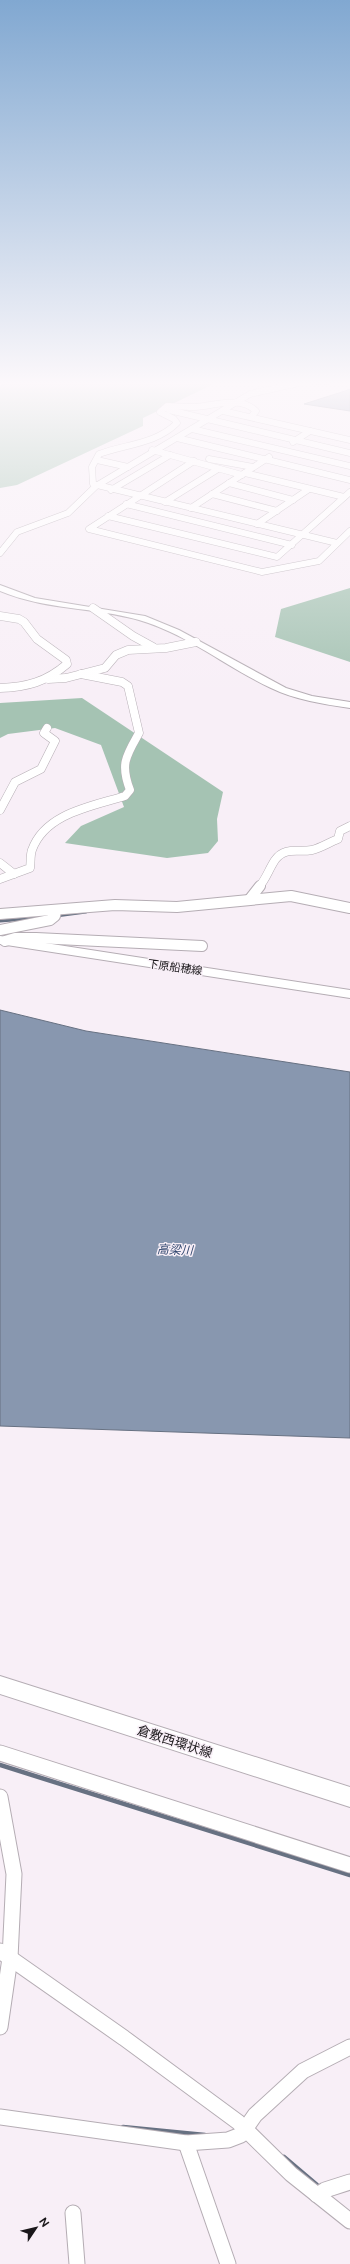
<svg xmlns="http://www.w3.org/2000/svg" width="350" height="2264" font-family="'Public Sans','Noto Sans JP',sans-serif">
<style>
.forest{fill:#a5c3b3}
.water{fill:#8897af;stroke:#677182}
.lines{fill:none;stroke-linecap:round;stroke-linejoin:round}
.stream-far1{stroke:#677182;stroke-width:3}
.stream{stroke:#677182;stroke-width:4.5}
.minor-far3-casing{stroke:#b5adb4;stroke-width:7}
.minor-far2-casing{stroke:#b5adb4;stroke-width:9}
.minor-far1-casing{stroke:#b5adb4;stroke-width:12}
.minor-casing{stroke:#b5adb4;stroke-width:17}
.tertiary-casing{stroke:#b5adb4;stroke-width:2}
.secondary-casing{stroke:#b5adb4;stroke-width:2}
.minor-far3{stroke:#fff;stroke-width:6}
.minor-far2{stroke:#fff;stroke-width:8}
.minor-far1{stroke:#fff;stroke-width:10}
.minor{stroke:#fff;stroke-width:15}
.tertiary{fill:#fff;fill-rule:evenodd}
.secondary{fill:#fff;fill-rule:evenodd}
.labels{text-anchor:middle;stroke-width:3;stroke-linejoin:round;paint-order:stroke}
.street-label{font-size:11px;fill:#1a171a;stroke:#f8eff7}
.water-label{font-size:12px;font-style:italic;fill:#344970;stroke:#f8eff7}
.near-street-label{font-size:13px;fill:#1a171a;stroke:#f8eff7}
</style>
<rect width="100%" height="100%" fill="#f8eff7"/>
<g class="forest">
<polygon points="0,380 222,380 143,418 143,426 17,485 0,488"/>
<polygon points="350,588 350,662 275,637 281,609"/>
<polygon points="82,698 223,792 217,819 218,841 208,853 167,858 65,843 81,826 124,807 101,745 55,728 8,734 0,738 0,703"/>
</g>
<g class="water">
<polygon points="350,389 350,411 304,404 345,391"/>
<polygon points="0,1010 86,1031 350,1072 350,1438 0,1426"/>
</g>
<g class="lines">
<g class="stream-far1">
<polyline points="56,916 86,912"/>
<polyline points="0,921 39,918"/>
</g>
<g class="stream">
<polyline points="0,1765 350,1875"/>
<polyline points="123,2127 205,2135"/>
<polyline points="284,2157 317,2185"/>
</g>
<g class="minor-far3-casing">
<g id="minor-far3">
<polyline points="0,382 3,380"/>
<polyline points="169,410 350,453"/>
<polyline points="223,411 350,440"/>
<path d="M 251,417 L 256,411 C 240,395 215,406 195,407 C 186,407 176,406 167,406 L 160,412 L 174,419 L 177,423 C 156,444 126,444 99,454 L 92,467 L 93,484 L 337,543"/>
<polyline points="192,429 350,466"/>
<polyline points="177,438 350,480"/>
<polyline points="293,442 310,431"/>
<polyline points="152,450 242,475"/>
<polyline points="209,459 253,467"/>
<polyline points="97,460 128,467"/>
<polyline points="194,461 89,529 262,572 319,561 350,531"/>
<polyline points="245,473 344,497"/>
<polyline points="229,483 293,500"/>
<polyline points="111,490 170,455"/>
<polyline points="212,494 277,511"/>
<polyline points="165,502 218,469"/>
<polyline points="126,504 292,545"/>
<polyline points="191,508 269,457"/>
<polyline points="108,516 277,557 350,492"/>
<polyline points="257,524 309,489"/>
<polyline points="0,553 17,532 68,513 96,486 250,394 303,382 350,380"/>
</g>
</g>
<g class="minor-far2-casing">
<g id="minor-far2">
<polyline points="93,608 133,636 153,647"/>
<path d="M 0,616 L 19,619 L 24,622 L 37,639 L 66,660 L 67,664 C 46,682 27,687 0,688"/>
<polyline points="48,679 66,678 105,668 116,655 128,650 166,648 196,642"/>
<polyline points="0,810 15,782 41,769 55,741 44,733 47,728"/>
<polyline points="0,863 14,874"/>
<path d="M 0,879 L 30,868 C 31,862 30,855 32,850 C 45,813 93,806 125,796 L 130,790 C 120,764 126,756 139,733 L 128,686 L 122,682 L 81,674"/>
<path d="M 259,887 C 266,879 269,869 275,860 C 285,846 298,853 312,850 C 321,848 330,842 338,839 L 340,831 L 350,826"/>
</g>
</g>
<g class="minor-far1-casing">
<g id="minor-far1">
<polyline points="249,900 260,886"/>
<polyline points="0,914 115,905 177,907 291,896 350,908"/>
<polyline points="0,930 50,920 55,916 56,911"/>
<polyline points="5,941 15,938 36,938 202,946"/>
</g>
</g>
<g class="minor-casing">
<g id="minor">
<polyline points="0,1753 350,1865"/>
<polyline points="0,1797 14,1874 10,1958 0,2027"/>
<polyline points="0,1951 124,2038 238,2122 291,2174 350,2221"/>
<polyline points="0,2117 186,2143 228,2140 241,2135 255,2115 303,2071 350,2047"/>
<polyline points="186,2143 228,2264"/>
<polyline points="317,2195 325,2190 350,2182"/>
<polyline points="73,2213 77,2264"/>
</g>
</g>
<g class="tertiary-casing">
<path id="tertiary" d="M 0,585 L 35,598 L 145,616 L 179,630 L 286,688 L 312,696 L 350,702 L 350,708 C 323,704 296,700 271,688 C 226,667 187,634 139,620 C 93,607 45,610 0,591 Z"/>
</g>
<g class="secondary-casing">
<g id="secondary">
<polygon points="0,936 350,990 350,998 0,944"/>
<polygon points="0,1676 350,1787 350,1807 0,1694"/>
</g>
</g>
<use href="#minor-far3" class="minor-far3"/>
<use href="#minor-far2" class="minor-far2"/>
<use href="#minor-far1" class="minor-far1"/>
<use href="#minor" class="minor"/>
<use href="#tertiary" class="tertiary"/>
<use href="#secondary" class="secondary"/>
</g>
<linearGradient id="sky" x2="0" y2="1"><stop stop-color="#81a8d1"/><stop offset="0.55" stop-color="#fcf8fb"/><stop offset="1" stop-color="#fcf8fb" stop-opacity="0"/></linearGradient>
<rect width="350" height="697" fill="url(#sky)"/>
<g class="labels">
<g class="street-label">
<text transform="translate(175 967) rotate(8)" y="4">下原船穂線</text>
</g>
<g class="water-label">
<text transform="translate(175 1250) rotate(2)" y="4">高梁川</text>
</g>
<g class="near-street-label">
<text transform="translate(175 1741) rotate(18)" y="5">倉敷西環状線</text>
</g>
</g>
<g transform="translate(36 2228) rotate(55)" stroke="#f8eff7" stroke-width="3" paint-order="stroke">
<path d="M0-3L7 15L0 10L-7 15Z" fill="#1a171a"/>
<text y="-6" font-size="11" font-weight="bold" text-anchor="middle" fill="#1a171a">N</text>
</g>
</svg>
